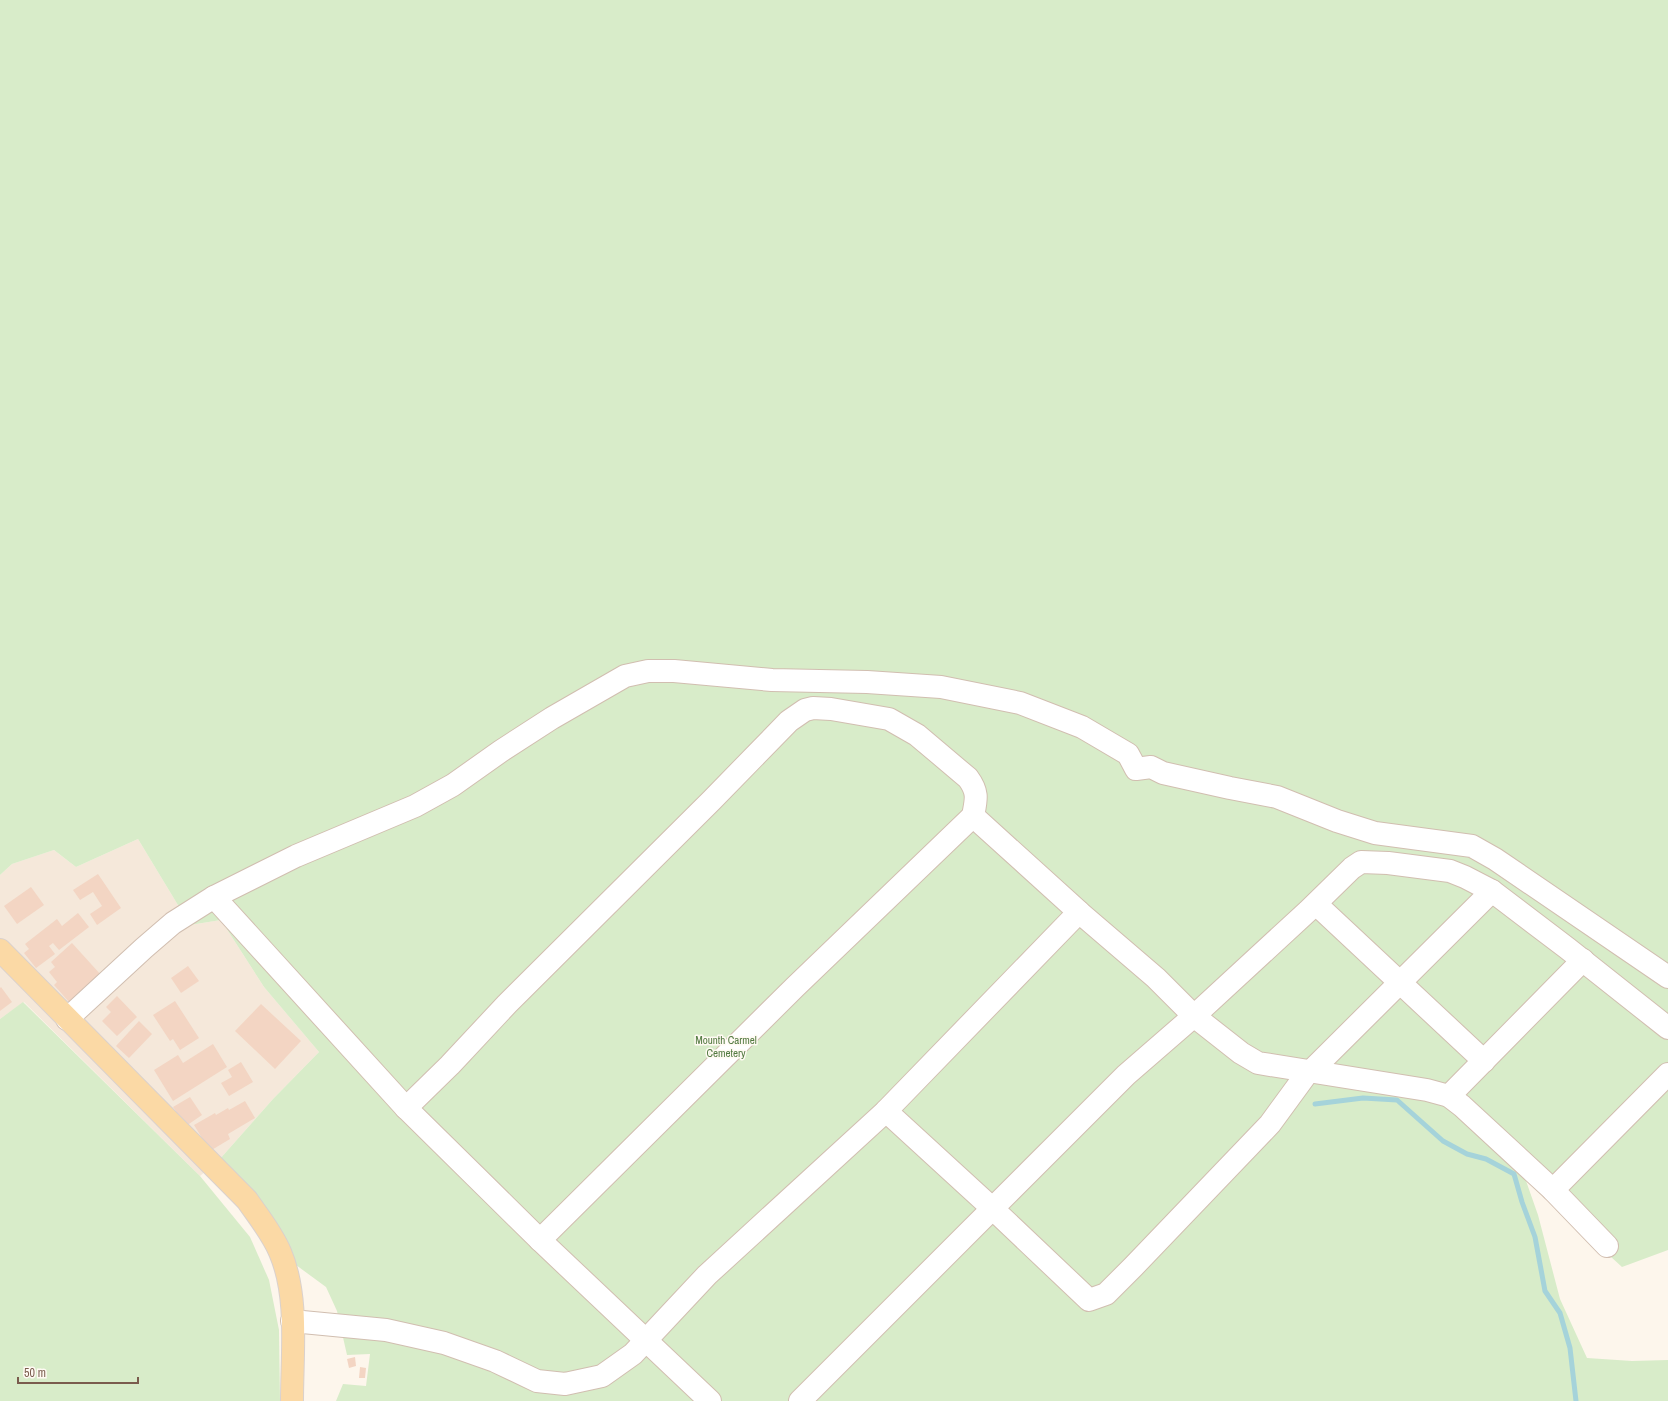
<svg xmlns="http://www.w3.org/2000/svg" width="1668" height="1401" font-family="'Archivo Narrow',sans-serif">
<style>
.residential{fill:#f5e8da}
.green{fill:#d8ecc9}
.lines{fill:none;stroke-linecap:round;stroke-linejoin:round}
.stream{stroke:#a5d3da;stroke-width:5}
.building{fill:#f3d5c3}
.minor-casing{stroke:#d1beb0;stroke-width:24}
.major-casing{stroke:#dad1cd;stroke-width:24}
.minor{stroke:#fff;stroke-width:22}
.major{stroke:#fbd9a5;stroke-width:22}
.labels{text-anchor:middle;stroke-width:3;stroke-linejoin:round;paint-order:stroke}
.park-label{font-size:11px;fill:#537a41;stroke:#fffaf3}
</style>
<rect width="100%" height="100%" fill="#fdf6ec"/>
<polygon class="residential" points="138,839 190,925 221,920 264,987 319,1052 273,1099 219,1160 200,1176 24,1002 0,1019 0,875 12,864 54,850 76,867"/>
<g class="green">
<polygon points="0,0 1668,0 1668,1250 1622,1267 1525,1178 1538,1215 1560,1299 1587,1358 1632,1361 1668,1360 1668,1401 336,1401 343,1384 366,1386 370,1354 347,1355 337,1311 326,1287 296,1265 219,1160 273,1099 319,1052 264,987 221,920 190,925 138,839 76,867 54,850 12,864 0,875"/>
<polygon points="23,1002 200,1176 250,1237 269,1280 279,1330 280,1401 0,1401 0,1019"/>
</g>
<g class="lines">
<polyline class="stream" points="1315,1104 1363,1098 1397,1100 1443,1141 1467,1154 1486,1159 1514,1174 1522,1202 1535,1237 1545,1291 1560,1313 1570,1348 1576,1401"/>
</g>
<g class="building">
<polygon points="98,874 121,908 97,925 90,914 102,906 93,892 80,900 73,890"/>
<polygon points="31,887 44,905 17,924 4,906"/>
<polygon points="78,913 89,927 59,950 53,943 49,946 55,954 36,968 24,953 29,949 25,944 57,919 62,926"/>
<polygon points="72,943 101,975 70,1003 54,985 57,982 49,972 55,967 51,962"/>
<polygon points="188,966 199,981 181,993 171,978"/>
<polygon points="1,987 12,1002 0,1011 0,988"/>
<polygon points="117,996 137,1017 117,1036 102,1021 111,1012 106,1007"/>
<polygon points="175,1001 199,1038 180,1050 173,1039 170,1041 153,1015"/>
<polygon points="261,1004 301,1041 275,1069 235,1031"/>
<polygon points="139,1021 152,1034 129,1058 116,1046"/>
<polygon points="213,1044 227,1067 173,1101 154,1070 178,1055 183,1063"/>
<polygon points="241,1062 253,1082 229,1096 221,1083 232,1077 228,1070"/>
<polygon points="190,1097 202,1115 186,1126 173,1107"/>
<polygon points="245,1101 255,1118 228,1134 230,1139 210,1151 194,1125 215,1113 216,1115 228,1108 229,1110"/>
<polygon points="355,1357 356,1366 349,1368 347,1359"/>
<polygon points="360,1367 366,1368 365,1378 359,1378"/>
</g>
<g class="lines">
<g class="minor-casing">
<g id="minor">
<polyline points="214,897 406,1108 540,1240 710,1401"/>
<polyline points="1316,904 1484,1061"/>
<polyline points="67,1019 144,948 173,923 214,897 296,856 415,806 453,785 501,751 552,718 625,676 648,671 674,671 772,680 867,682 941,687 1020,703 1082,727 1128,754 1136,769 1151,767 1163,773 1230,788 1277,797 1337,821 1375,833 1472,846 1495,859 1668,977"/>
<polyline points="1310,1072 1492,891"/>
<polyline points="1449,1096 1583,960"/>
<path d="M 406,1108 L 450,1065 L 507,1004 L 712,800 L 789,721 L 805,710 L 813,708 L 831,709 L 889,719 L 917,735 L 968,778 C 979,793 976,800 973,816 L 1079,912 L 1156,978 L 1194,1016 L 1126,1075 L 800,1401"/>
<polyline points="886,1111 993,1209 1089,1300 1106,1294 1133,1267 1270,1124 1308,1072"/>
<polyline points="1553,1190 1668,1074"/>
<polyline points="540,1240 795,987 973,816"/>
<polyline points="1607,1246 1553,1190 1462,1106 1449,1096 1427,1090 1258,1063 1241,1053 1194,1016 1308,911 1352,868 1361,862 1388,863 1450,871 1465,877 1492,891 1567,948 1668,1028"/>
<polyline points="292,1321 386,1330 444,1343 495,1361 537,1381 565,1384 602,1376 633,1354 707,1275 886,1111 1079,912"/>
</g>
</g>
<g class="major-casing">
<path id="major" d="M 0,950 L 247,1200 C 258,1216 272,1233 280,1252 C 299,1296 292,1353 292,1401"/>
</g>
<use href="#minor" class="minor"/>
<use href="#major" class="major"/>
</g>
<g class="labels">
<g class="park-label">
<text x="726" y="1044">Mounth Carmel<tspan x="726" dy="13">Cemetery</tspan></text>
</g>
</g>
<path d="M18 1377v6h120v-6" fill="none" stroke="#7a5c4d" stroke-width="2"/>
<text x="24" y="1377" font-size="12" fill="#7a5c4d" stroke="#fffaf3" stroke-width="3" paint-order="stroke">50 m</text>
</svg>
